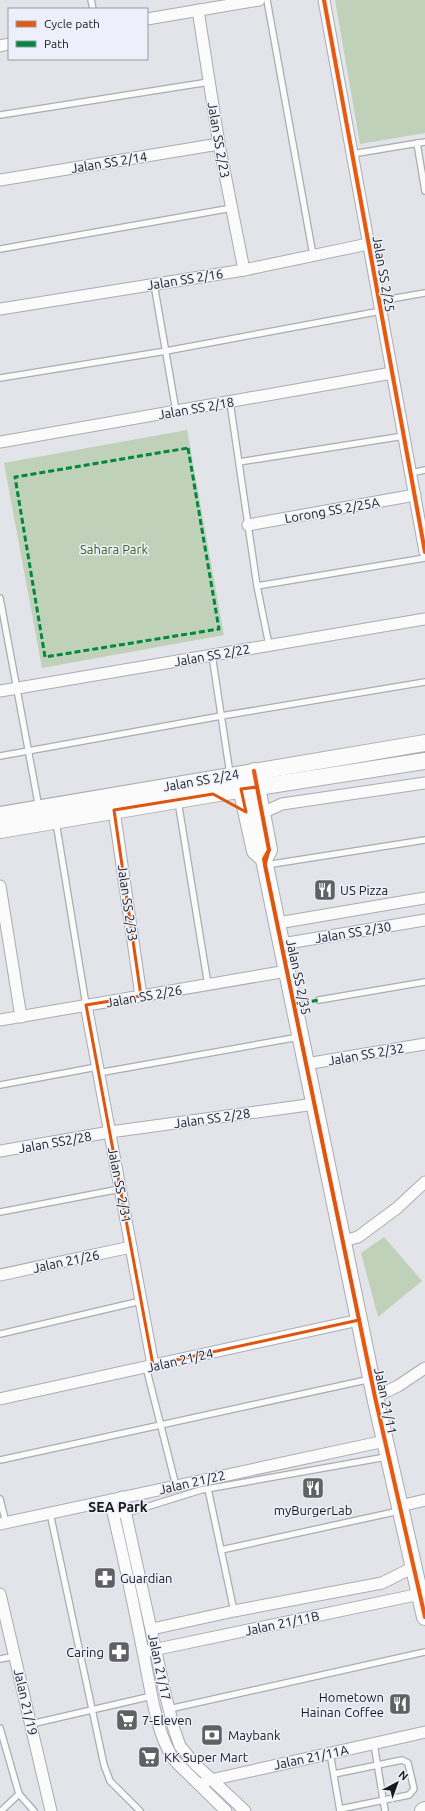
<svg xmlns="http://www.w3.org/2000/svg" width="425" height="1811" font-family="Ubuntu,sans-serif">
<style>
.green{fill:#bfd1b9}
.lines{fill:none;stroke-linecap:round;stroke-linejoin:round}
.lane-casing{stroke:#abacb0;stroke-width:8}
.street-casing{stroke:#abacb0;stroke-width:13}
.secondary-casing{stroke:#abacb0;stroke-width:18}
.lane{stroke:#fbfbfc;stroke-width:5.5}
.street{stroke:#fbfbfc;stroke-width:11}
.secondary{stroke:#fbfbfc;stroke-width:16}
.quiet{stroke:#00873e;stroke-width:3;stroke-dasharray:6 3;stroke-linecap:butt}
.cycleway-casing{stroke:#edf0fa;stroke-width:6}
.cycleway{stroke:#e8590c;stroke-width:4}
.marked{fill:none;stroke:#de560d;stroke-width:3;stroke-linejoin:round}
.labels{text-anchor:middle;stroke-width:3;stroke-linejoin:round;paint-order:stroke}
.street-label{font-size:13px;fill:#191a1d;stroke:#edf0fa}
.park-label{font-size:13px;fill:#356314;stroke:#edf0fa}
.poi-label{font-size:13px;fill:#191a1d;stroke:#edf0fa;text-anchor:start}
.neighbourhood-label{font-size:14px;font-weight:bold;fill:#191a1d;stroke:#edf0fa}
</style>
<rect width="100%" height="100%" fill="#e3e4e9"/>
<g class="green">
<polygon points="335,0 425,0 425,133 360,144"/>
<polygon points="187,430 224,635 42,668 4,463"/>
<polygon points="384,1237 422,1281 378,1317 361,1253"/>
</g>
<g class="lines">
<g class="lane-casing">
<g id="lane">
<polyline points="91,0 93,9"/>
<polyline points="267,0 313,255"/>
<polyline points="0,115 209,82"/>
<polyline points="417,143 425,191"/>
<polyline points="352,154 425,142"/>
<polyline points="0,249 232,208"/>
<polyline points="154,284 176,411"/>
<polyline points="379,301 425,293"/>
<polyline points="0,378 166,351 381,311"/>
<polyline points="230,402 257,586 269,645"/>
<polyline points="239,462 404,436"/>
<polyline points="411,473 425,470"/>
<polyline points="257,586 425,558"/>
<polyline points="0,598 39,808"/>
<polyline points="212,655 230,774"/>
<polyline points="0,756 221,716 425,682"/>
<polyline points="178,801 208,985"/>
<polyline points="56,822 86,1005"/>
<polyline points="266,865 425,840"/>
<polyline points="319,1000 425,982"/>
<polyline points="98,1073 299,1037"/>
<polyline points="0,1085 97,1067"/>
<polyline points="0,1212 120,1189"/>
<polyline points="0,1334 141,1301"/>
<polyline points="146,1367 176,1486"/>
<polyline points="0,1460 371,1379"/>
<polyline points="208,1489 234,1611"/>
<polyline points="0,1499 6,1523"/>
<polyline points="50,1513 104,1765 110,1781 140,1811"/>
<polyline points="114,1517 201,1490 386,1457"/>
<polyline points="221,1550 399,1511"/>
<polyline points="0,1659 15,1656"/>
<polyline points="169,1709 425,1652"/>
<polyline points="31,1724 152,1696"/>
<polyline points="0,1728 19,1794 34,1811"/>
<polyline points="374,1744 385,1811"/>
<polyline points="330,1753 340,1811"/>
<polyline points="334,1774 402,1760 408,1763 414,1789 409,1795 340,1809"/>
<polyline points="1,1811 19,1794"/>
</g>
</g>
<g class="street-casing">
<g id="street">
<polyline points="324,0 425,552"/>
<polyline points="198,10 219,144 244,270"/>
<polyline points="147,19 259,0"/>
<polyline points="0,46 9,44"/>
<polyline points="0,180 219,144"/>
<polyline points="0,309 244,270 368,244"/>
<polyline points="0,442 392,373"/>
<polyline points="248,525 415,495"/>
<polyline points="0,691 425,619"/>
<polyline points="114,810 141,996"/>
<polyline points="262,813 282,804 425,783"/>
<polyline points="0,886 21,1017"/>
<polyline points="278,923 425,898"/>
<polyline points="282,944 425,920"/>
<polyline points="86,1005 153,1365"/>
<polyline points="0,1020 287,971"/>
<polyline points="306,1064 425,1044"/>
<polyline points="0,1151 110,1132 315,1104"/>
<polyline points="343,1241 358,1237 397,1208 425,1182"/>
<polyline points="0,1275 131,1247"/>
<polyline points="375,1397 398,1386 425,1368"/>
<polyline points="0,1399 359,1320"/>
<polyline points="122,1497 165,1693 174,1729 180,1746 194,1763 245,1811"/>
<path d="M 110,1500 C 122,1550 133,1601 143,1652 C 150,1683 156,1738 176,1762 L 226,1811"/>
<polyline points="400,1506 425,1500"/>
<polyline points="0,1524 385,1441"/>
<polyline points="0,1594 51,1811"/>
<polyline points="152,1629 234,1611 382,1583 414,1567"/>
<polyline points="148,1651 420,1594"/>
<polyline points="206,1781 425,1732"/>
</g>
</g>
<g class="secondary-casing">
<g id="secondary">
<polyline points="254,771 269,850 264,859 265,865 375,1397 425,1617"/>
<polyline points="239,779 255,851 264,859"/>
<polyline points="0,815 425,743"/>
<polyline points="0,830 213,794 425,761"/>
<polyline points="423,1811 425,1810"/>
</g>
</g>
<use href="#lane" class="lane"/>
<use href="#street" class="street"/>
<use href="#secondary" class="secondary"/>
<g class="quiet">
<polygon points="188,448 219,629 45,657 15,477"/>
<polyline points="294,1004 319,1000"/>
</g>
<g class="cycleway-casing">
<g id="cycleway">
<polyline points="324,0 425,552"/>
<polyline points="254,771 269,850 264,859 265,865 375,1397 425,1617"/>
</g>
</g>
<use href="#cycleway" class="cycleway"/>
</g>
<path class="marked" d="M 257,787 L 269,850 L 265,865 L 359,1320 L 153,1365 L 86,1005 L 141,996 L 114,810 L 213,794 L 246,812 L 241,789 Z"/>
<defs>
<g id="restaurant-square" transform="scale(1.15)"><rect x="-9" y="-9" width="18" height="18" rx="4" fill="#606164" stroke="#edf0fa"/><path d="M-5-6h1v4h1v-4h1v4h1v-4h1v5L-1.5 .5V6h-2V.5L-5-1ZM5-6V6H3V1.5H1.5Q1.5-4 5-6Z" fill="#fff"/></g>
<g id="pharmacy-square" transform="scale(1.15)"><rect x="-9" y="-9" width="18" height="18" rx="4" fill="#606164" stroke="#edf0fa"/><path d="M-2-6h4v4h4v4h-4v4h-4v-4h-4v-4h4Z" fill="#fff"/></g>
<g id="supermarket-square" transform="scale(1.15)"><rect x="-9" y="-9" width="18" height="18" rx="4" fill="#606164" stroke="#edf0fa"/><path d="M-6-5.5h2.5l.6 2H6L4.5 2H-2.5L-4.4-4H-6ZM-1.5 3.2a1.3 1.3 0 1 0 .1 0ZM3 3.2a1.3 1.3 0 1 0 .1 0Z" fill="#fff"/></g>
<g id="bank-square" transform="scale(1.15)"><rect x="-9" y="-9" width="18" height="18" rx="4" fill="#606164" stroke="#edf0fa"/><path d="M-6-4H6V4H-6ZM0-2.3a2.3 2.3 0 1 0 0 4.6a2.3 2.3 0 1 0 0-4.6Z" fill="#fff"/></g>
</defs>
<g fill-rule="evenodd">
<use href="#restaurant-square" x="325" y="890"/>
<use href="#restaurant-square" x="313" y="1488"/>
<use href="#pharmacy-square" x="105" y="1578"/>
<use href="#pharmacy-square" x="119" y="1652"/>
<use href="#restaurant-square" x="400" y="1704"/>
<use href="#supermarket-square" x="127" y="1720"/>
<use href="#bank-square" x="212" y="1735"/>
<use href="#supermarket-square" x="149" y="1757"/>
</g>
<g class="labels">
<g class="street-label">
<text transform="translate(219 140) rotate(80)" y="5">Jalan SS 2/23</text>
<text transform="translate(109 162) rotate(-9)" y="5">Jalan SS 2/14</text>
<text transform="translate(384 274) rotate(80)" y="5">Jalan SS 2/25</text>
<text transform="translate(185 279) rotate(-9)" y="5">Jalan SS 2/16</text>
<text transform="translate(196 408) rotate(-10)" y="5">Jalan SS 2/18</text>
<text transform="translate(332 510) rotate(-10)" y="5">Lorong SS 2/25A</text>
<text transform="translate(212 655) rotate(-10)" y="5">Jalan SS 2/22</text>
<text transform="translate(201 780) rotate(-10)" y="5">Jalan SS 2/24</text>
<text transform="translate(128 903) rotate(82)" y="5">Jalan SS 2/33</text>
<text transform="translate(353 932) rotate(-9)" y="5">Jalan SS 2/30</text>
<text transform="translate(299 977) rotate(78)" y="5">Jalan SS 2/35</text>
<text transform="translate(144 996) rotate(-10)" y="5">Jalan SS 2/26</text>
<text transform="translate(366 1054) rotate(-10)" y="5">Jalan SS 2/32</text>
<text transform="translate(212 1118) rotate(-8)" y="5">Jalan SS 2/28</text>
<text transform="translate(55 1142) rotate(-10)" y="5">Jalan SS2/28</text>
<text transform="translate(120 1185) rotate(79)" y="5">Jalan SS 2/31</text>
<text transform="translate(66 1261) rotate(-12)" y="5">Jalan 21/26</text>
<text transform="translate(180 1360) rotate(-13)" y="5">Jalan 21/24</text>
<text transform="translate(386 1401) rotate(78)" y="5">Jalan 21/11</text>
<text transform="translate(192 1482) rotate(-13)" y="5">Jalan 21/22</text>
<text transform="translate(282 1623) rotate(-12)" y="5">Jalan 21/11B</text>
<text transform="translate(160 1667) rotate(78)" y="5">Jalan 21/17</text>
<text transform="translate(26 1702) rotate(77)" y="5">Jalan 21/19</text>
<text transform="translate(311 1757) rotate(-12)" y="5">Jalan 21/11A</text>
</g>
<g class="park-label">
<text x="114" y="554">Sahara Park</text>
</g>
<g class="poi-label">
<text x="340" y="895">US Pizza</text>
<text x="313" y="1515" text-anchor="middle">myBurgerLab</text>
<text x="120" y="1583">Guardian</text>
<text x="104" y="1657" text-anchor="end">Caring</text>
<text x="384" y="1702" text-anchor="end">Hometown<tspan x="384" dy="15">Hainan Coffee</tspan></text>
<text x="142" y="1725">7-Eleven</text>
<text x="228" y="1740">Maybank</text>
<text x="164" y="1762">KK Super Mart</text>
</g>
<g class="neighbourhood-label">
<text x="118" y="1512">SEA Park</text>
</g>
</g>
<rect x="8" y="8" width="140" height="52" fill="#edf0fa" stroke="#989aa2"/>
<rect x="16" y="21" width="20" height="6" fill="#e8590c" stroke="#989aa2"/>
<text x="44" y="28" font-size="12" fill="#191a1d">Cycle path</text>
<rect x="16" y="41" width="20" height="6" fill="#00873e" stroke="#989aa2"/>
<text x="44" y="48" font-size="12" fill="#191a1d">Path</text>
<g transform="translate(397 1783) rotate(41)" stroke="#edf0fa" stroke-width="3" paint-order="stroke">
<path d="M0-3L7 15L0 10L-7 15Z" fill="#191a1d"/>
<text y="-6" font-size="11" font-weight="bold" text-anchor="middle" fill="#191a1d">N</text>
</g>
</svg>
